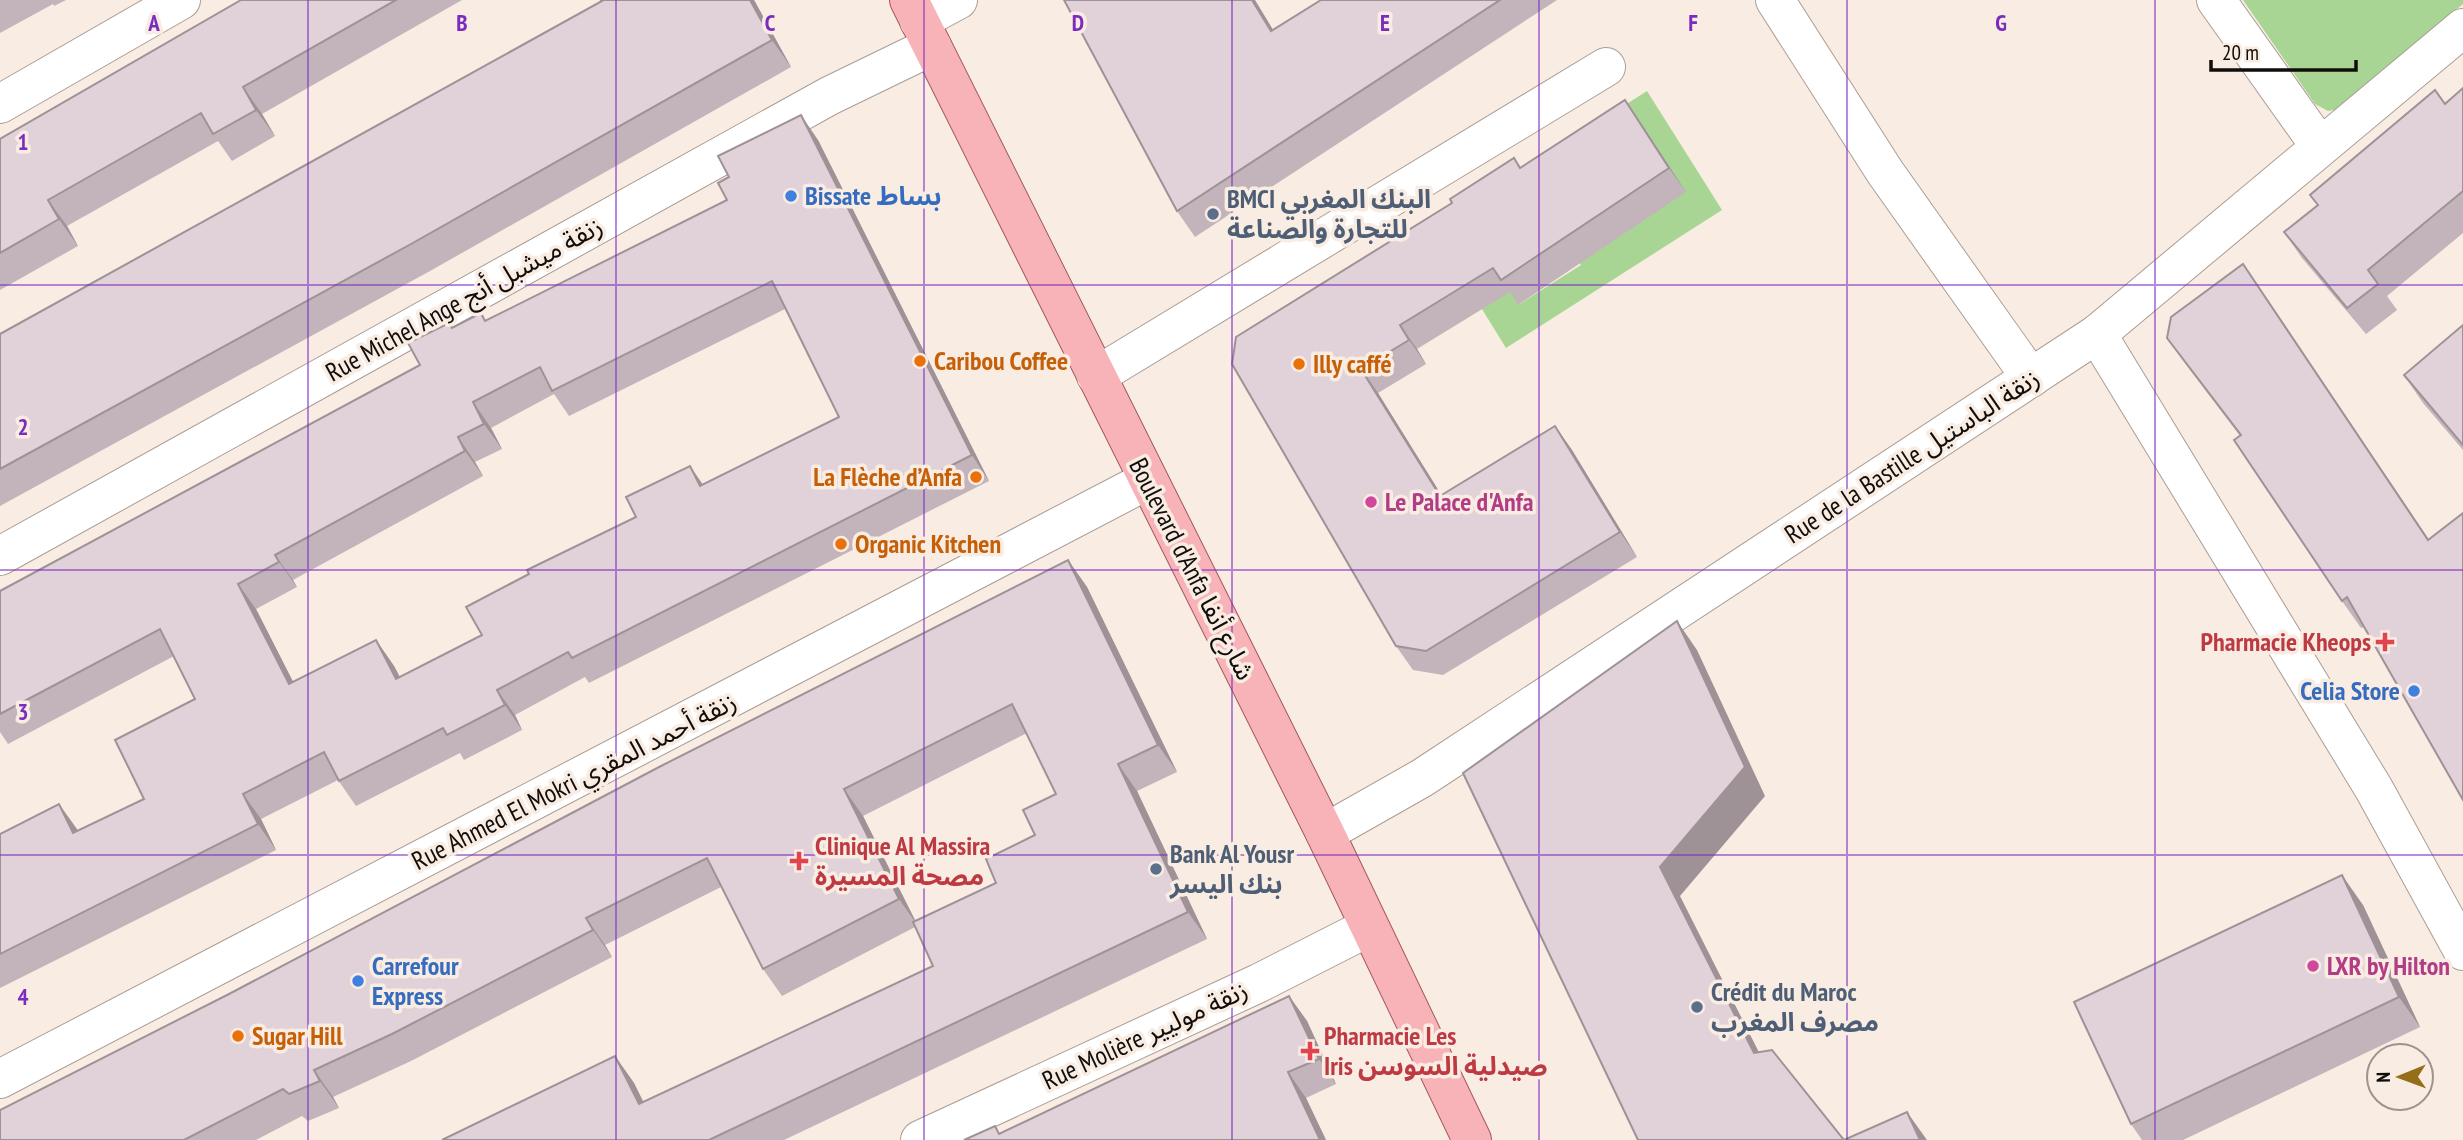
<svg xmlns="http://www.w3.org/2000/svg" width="2463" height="1140" font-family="'PT Sans Narrow','Noto Sans Arabic',sans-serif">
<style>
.green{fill:#a9d594;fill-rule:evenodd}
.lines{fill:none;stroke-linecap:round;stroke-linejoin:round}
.minor-casing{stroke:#aa9d95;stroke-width:40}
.major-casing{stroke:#a5585c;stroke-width:40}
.minor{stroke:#fff;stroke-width:38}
.major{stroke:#f8b3b8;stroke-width:38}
.wall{fill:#c2b4ba;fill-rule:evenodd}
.shaded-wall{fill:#9e9297}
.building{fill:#e1d1d8;stroke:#9e9297;stroke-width:2;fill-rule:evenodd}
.grid{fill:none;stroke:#7b2cbf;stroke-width:2;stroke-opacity:0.55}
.shop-dot{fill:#3f7fe0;stroke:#f9ece3;stroke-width:2.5}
.service-dot{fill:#5c6f8a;stroke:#f9ece3;stroke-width:2.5}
.food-dot{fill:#e8710a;stroke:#f9ece3;stroke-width:2.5}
.hotel-dot{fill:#d1479c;stroke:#f9ece3;stroke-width:2.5}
.health-dot{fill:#e0444e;stroke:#f9ece3;stroke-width:2.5}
.labels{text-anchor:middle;stroke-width:7;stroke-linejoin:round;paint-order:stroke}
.shop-label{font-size:26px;font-weight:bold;fill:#366cbe;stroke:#f9ece3;text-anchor:start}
.service-label{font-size:26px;font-weight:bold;fill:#4e5e75;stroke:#f9ece3;text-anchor:start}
.street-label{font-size:26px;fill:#110d0a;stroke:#f9ece3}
.food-label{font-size:26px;font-weight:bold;fill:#c56008;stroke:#f9ece3;text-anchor:start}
.hotel-label{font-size:26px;font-weight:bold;fill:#b23c85;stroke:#f9ece3;text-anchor:start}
.health-label{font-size:26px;font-weight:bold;fill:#be3a42;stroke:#f9ece3;text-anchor:start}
.grid-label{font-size:23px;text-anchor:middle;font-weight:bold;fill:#7b2cbf;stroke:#f9ece3;stroke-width:7;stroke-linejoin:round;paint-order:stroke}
</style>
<rect width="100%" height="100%" fill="#f9ece3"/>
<g class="green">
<polygon points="2243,0 2463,0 2463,4 2339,109 2328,111 2315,104"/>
<path d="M 1647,91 L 1722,210 L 1506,348 L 1432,228 ZM 1531,183 L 1581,265 L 1518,305 Z"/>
</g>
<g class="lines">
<g class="minor-casing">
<g id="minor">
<polyline points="1775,0 1885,172 2031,378"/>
<polyline points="2216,0 2319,145"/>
<polyline points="919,21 958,0"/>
<polyline points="0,104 181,0"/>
<polyline points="2097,334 2374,789 2463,951"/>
<polyline points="1096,376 1606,67"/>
<polyline points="0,556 829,96 932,46"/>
<polyline points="1325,833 1422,778 2097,334 2463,28"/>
<polyline points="0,1079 1148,480"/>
<polyline points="920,1140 1259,983 1369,927"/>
</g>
</g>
<g class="major-casing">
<polyline id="major" points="909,0 1325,833 1472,1140"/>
</g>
<use href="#minor" class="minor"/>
<use href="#major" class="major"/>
</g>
<g class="wall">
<polygon points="0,0 66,0 54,6 53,4 0,33"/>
<polygon points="241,0 462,0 262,114 275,136 232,161 218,141 67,226 78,246 0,290 0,139"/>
<polygon points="601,0 754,0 791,67 430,271 0,506 0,334 602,1"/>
<polygon points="1321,0 1557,0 1195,237 1177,211 1273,30"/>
<polygon points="2463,88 2463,233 2387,296 2397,310 2366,334 2302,258 2284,232"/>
<polygon points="1625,100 1686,192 1518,305 1510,292 1417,349 1426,364 1378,393 1441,495 1555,426 1572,450 1637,557 1443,675 1413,670 1396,646 1232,364 1452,203 1520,168"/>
<path d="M 818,140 L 989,481 L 589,683 L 585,677 L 515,715 L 522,730 L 464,760 L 460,753 L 356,806 L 338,780 L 261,819 L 276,850 L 0,988 L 0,834 L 78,831 L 144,799 L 195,699 L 174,656 L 8,744 L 0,732 L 0,591 L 420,365 L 449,323 L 453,328 L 486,320 L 727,200 ZM 785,309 L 839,417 L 703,484 L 482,635 L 400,677 L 394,666 L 376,640 L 293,682 L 256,609 L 297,587 L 293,580 L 483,476 L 475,462 L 502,449 L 491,428 L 554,394 L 569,416 Z"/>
<polygon points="2262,292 2429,540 2364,627 2361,628 2342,601 2240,436 2187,366 2167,338"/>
<polygon points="2463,325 2463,450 2423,403 2404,375"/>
<path d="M 1068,560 L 1087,587 L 1177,772 L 1137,791 L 1207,939 L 784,1140 L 442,1140 L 615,1056 L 634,1083 L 643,1102 L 933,966 L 915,927 L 782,996 L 763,969 L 721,887 L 605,945 L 612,957 L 411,1061 L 333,1097 L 339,1108 L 308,1121 L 302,1116 L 256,1140 L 0,1140 L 229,994 ZM 1027,733 L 1056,794 L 1035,835 L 996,883 L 915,921 L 863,816 Z"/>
<polygon points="2363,905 2420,1027 2183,1140 2142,1140 2131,1124"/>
<polygon points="1289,996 1307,1021 1336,1084 1306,1098 1326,1140 964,1140 1000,1134"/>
</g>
<g class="shaded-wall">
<polygon points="750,0 754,0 791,67 772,40"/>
<polygon points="1252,0 1255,0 1289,56 1271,31"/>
<polygon points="243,87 262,114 275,136 256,110"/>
<polygon points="1625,100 1642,125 1686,192 1669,168"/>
<polygon points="801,115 818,140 989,481 972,455"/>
<polygon points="48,200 67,226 78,246 59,219"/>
<polygon points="2243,264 2262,292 2448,568 2428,540"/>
<polygon points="1400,325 1417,349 1426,364 1409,340"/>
<polygon points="1361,369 1378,393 1457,520 1440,496"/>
<polygon points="473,402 491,428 502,449 484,424"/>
<polygon points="1555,426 1572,450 1637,557 1620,532"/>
<polygon points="458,437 475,462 483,476 465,451"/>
<polygon points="690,466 708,492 700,486"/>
<polygon points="275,555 293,580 297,587 279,562"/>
<polygon points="1068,560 1087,587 1177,772 1158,745"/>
<polygon points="238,584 256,609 307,709 289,684"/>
<polygon points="1677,621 1697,650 1765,796 1680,896 1774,1082 1754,1053 1660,867"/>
<polygon points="376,640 394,666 414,704 396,679"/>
<polygon points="497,690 515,715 522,730 505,705"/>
<polygon points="1118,764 1137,791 1207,939 1188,912"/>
<polygon points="844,789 863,816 918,926 899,899"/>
<polygon points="243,794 261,819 276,850 258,824"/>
<polygon points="59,804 77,829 91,858 73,833"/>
<polygon points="2342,875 2363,905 2420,1027 2399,997"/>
<polygon points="586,918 605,945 612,957 593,930"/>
<polygon points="1289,996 1307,1021 1336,1084 1319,1059"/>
<polygon points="615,1056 634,1083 658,1131 639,1104"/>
<polygon points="314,1070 333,1097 339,1108 320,1081"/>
<polygon points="1288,1072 1306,1098 1326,1140 1320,1140"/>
<polygon points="1907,1112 1927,1140 1920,1140"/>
</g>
<g class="building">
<polygon points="241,0 396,0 243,87 256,110 213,134 201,113 48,200 59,219 0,253 0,139"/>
<polygon points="601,0 750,0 772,40 411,244 0,469 0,334 602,1"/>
<polygon points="1064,0 1252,0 1271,31 1321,0 1500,0 1177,211"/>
<polygon points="2463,88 2463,191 2368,270 2378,284 2347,308 2284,232 2318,205 2310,195 2435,90 2445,104"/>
<polygon points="1625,100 1669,168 1501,280 1493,268 1400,325 1409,340 1361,369 1440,496 1555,426 1620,532 1426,651 1396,646 1232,364 1236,337 1452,203 1450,199 1514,158 1520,168"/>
<path d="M 801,115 L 972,455 L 572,658 L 568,652 L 497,690 L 505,705 L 447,735 L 443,728 L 339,781 L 324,752 L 243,794 L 258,824 L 0,954 L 0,834 L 59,804 L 73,833 L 144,799 L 115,740 L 195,699 L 160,629 L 0,714 L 0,591 L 420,365 L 408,343 L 449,323 L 452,328 L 481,313 L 485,321 L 727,200 L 718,183 L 729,177 L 718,156 ZM 772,281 L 839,417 L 700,486 L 690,466 L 626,497 L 636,517 L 527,570 L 529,574 L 466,607 L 482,635 L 396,679 L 376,640 L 289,684 L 238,584 L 279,562 L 275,555 L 465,451 L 458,437 L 484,424 L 473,402 L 540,367 L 552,391 Z"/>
<polygon points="2243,264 2428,540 2463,513 2463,800 2347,597 2342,601 2234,440 2241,435 2167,338 2171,317"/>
<polygon points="2463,325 2463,445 2404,375"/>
<polygon points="1068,560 1158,745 1118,764 1188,912 709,1140 442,1140 615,1056 639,1104 933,966 913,922 996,883 986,859 1035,835 1023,810 1056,794 1012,704 844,789 899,899 763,969 707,858 586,918 593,930 392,1034 314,1070 320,1081 289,1094 283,1089 184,1140 0,1140 0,1110 229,994 661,766"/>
<polygon points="1677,621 1745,767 1660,867 1754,1053 1772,1050 1844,1140 1638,1140 1463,773"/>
<polygon points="2342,875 2399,997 2131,1124 2074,1002"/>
<polygon points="1289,996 1319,1059 1288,1072 1320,1140 964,1140 995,1126 999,1134"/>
<polygon points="1907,1112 1920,1140 1844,1140"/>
</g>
<path class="grid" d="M 308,0 L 308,1140M 616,0 L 616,1140M 924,0 L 924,1140M 1232,0 L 1232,1140M 1539,0 L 1539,1140M 1847,0 L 1847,1140M 2155,0 L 2155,1140M 0,285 L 2463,285M 0,570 L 2463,570M 0,855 L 2463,855"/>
<g class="shop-dot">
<circle cx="791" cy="196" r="7"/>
<circle cx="2414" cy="691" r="7"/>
<circle cx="358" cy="981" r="7"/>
</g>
<g class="service-dot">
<circle cx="1213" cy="214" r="7"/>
<circle cx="1156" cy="869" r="7"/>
<circle cx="1697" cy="1007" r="7"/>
</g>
<g class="food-dot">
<circle cx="920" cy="361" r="7"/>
<circle cx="1299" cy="364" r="7"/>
<circle cx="976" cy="477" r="7"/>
<circle cx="841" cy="544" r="7"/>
<circle cx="238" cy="1036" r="7"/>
</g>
<g class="hotel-dot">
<circle cx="1371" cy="502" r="7"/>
<circle cx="2313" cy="966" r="7"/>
</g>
<g class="health-dot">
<path d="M2381.5 631.5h7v7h7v7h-7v7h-7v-7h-7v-7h7z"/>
<path d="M795.5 850.5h7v7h7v7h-7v7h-7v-7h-7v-7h7z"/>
<path d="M1306.5 1040.5h7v7h7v7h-7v7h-7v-7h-7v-7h7z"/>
</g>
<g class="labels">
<g class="shop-label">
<text x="805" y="205">Bissate بساط</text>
<text x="2400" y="700" text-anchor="end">Celia Store</text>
<text x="372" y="975">Carrefour<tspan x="372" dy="30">Express</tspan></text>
</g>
<g class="service-label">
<text x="1227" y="208">BMCI البنك المغربي<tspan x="1227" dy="30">للتجارة والصناعة</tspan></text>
<text x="1170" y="863">Bank Al Yousr<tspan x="1170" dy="30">بنك اليسر</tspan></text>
<text x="1711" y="1001">Crédit du Maroc<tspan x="1711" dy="30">مصرف المغرب</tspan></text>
</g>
<g class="street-label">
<text transform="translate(464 299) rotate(-29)" y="9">Rue Michel Ange زنقة ميشبل أنج</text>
<text transform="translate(1912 456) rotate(-33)" y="9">Rue de la Bastille زنقة الباستيل</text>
<text transform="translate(1192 569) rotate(63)" y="9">Boulevard d'Anfa شارع أنفا</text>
<text transform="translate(574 781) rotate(-27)" y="9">Rue Ahmed El Mokri زنقة أحمد المقري</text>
<text transform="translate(1145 1035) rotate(-25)" y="9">Rue Molière زنقة موليير</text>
</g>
<g class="food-label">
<text x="934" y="370">Caribou Coffee</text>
<text x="1313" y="373">Illy caffé</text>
<text x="962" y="486" text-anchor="end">La Flèche d’Anfa</text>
<text x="855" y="553">Organic Kitchen</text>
<text x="252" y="1045">Sugar Hill</text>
</g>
<g class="hotel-label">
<text x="1385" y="511">Le Palace d'Anfa</text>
<text x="2327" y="975">LXR by Hilton</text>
</g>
<g class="health-label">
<text x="2371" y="651" text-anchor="end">Pharmacie Kheops</text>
<text x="815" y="855">Clinique Al Massira<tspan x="815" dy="30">مصحة المسيرة</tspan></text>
<text x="1324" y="1045">Pharmacie Les<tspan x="1324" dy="30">Iris صيدلية السوسن</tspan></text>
</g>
</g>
<g class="grid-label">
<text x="154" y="31">A</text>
<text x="462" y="31">B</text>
<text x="770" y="31">C</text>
<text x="1078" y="31">D</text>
<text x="1385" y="31">E</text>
<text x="1693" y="31">F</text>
<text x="2001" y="31">G</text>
<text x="23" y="150">1</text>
<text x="23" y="435">2</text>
<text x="23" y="720">3</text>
<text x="23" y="1005">4</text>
</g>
<g transform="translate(2400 1077) rotate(269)"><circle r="33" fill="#f9ece3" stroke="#9c938c" stroke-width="2"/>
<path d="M0-5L12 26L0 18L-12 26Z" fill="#966e19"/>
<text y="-10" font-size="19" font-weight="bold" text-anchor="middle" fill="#110d0a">N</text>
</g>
<path d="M2211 60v10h145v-10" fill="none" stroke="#110d0a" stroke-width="3.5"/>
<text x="2222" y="60" font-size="21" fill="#110d0a" stroke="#f9ece3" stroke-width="5" paint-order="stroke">20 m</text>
</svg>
